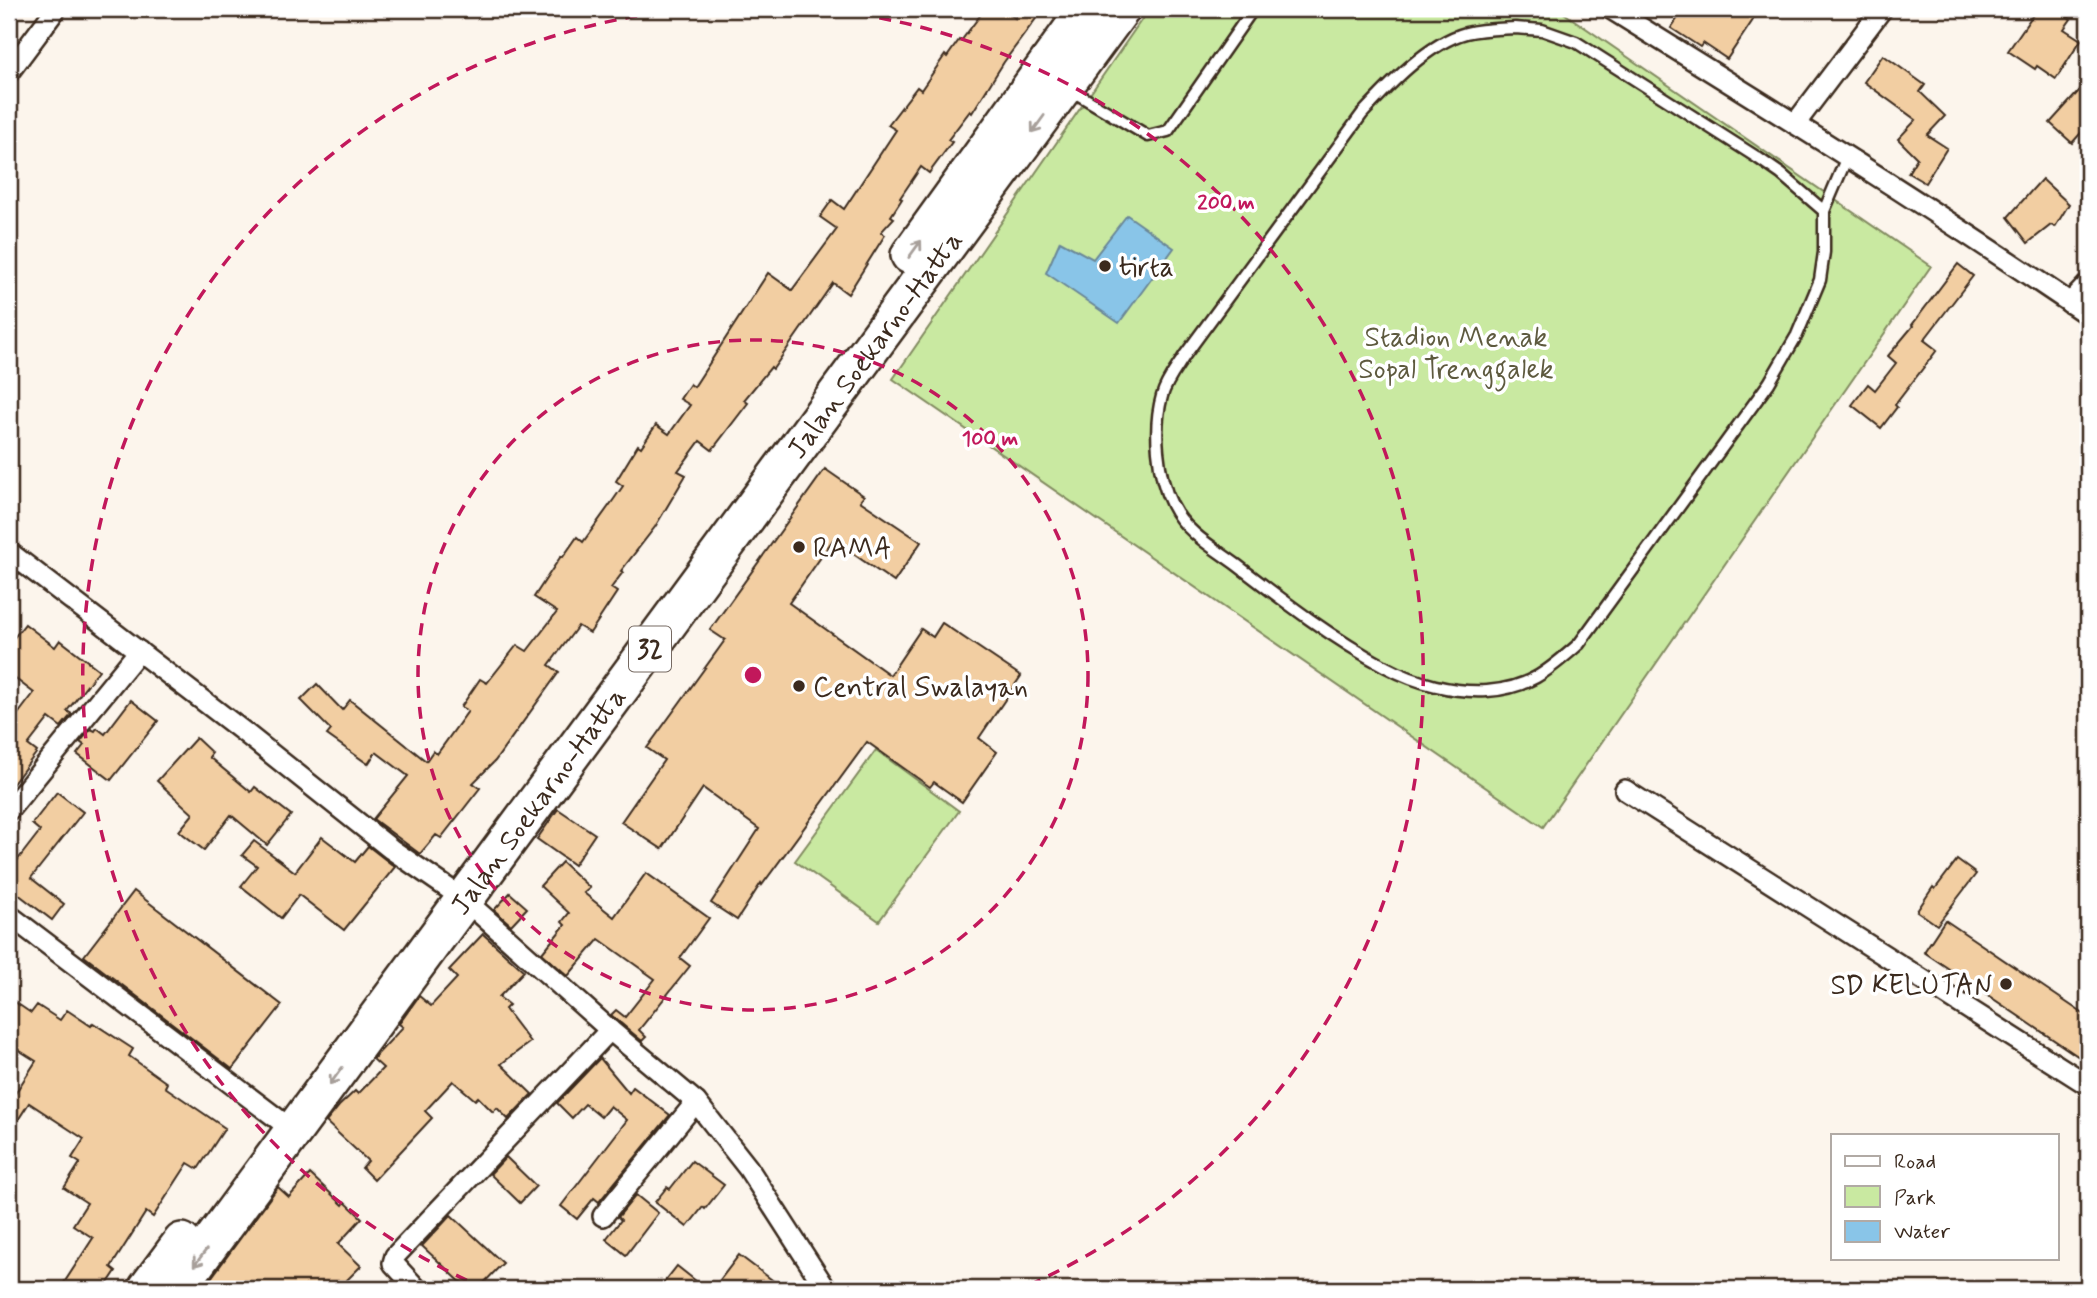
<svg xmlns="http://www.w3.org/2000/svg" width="2097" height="1298" font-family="Mynerve,sans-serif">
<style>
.green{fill:#c9e9a1;stroke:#828a60;stroke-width:2}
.water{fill:#89c5e8;stroke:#6a8797;stroke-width:2}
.building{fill:#f2cea2;stroke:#3b2a1e;stroke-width:2}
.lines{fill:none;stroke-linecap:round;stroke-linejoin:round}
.lane-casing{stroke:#3b2a1e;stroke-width:15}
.street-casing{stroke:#3b2a1e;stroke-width:24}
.highway-casing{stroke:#3b2a1e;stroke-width:42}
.lane{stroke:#fff;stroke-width:10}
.street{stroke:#fff;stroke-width:19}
.highway{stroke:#fff;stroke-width:37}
.oneway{stroke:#a79f9a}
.ring{fill:none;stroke:#c2185b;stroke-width:3.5;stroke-dasharray:12 9}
.poi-dot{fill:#3b2a1e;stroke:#fff;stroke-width:2.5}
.labels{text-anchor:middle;stroke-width:7;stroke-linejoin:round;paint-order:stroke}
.shield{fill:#fff;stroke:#766a62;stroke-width:2}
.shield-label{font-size:26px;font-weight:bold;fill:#3b2a1e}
.poi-label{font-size:28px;fill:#3b2a1e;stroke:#fff;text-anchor:start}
.park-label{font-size:28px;fill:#5e5a3f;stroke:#fff}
.street-label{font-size:28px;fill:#3b2a1e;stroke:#fff}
.centre{fill:#c2185b;stroke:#fff;stroke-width:3.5}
.ring-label{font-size:21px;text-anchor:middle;font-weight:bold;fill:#c2185b;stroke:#fff;stroke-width:7;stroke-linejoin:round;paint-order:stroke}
</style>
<rect width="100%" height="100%" fill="#fcf5ec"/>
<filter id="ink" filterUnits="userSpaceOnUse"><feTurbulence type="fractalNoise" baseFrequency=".0143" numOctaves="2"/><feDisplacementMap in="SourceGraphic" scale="14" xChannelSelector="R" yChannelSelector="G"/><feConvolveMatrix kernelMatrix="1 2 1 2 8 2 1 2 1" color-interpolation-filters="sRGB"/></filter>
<g filter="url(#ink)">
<g class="green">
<polygon points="1149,9 1558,9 1931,266 1543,827 893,379"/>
<polygon points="876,750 959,811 879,921 795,861"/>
</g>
<polygon class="water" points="1127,215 1174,248 1119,323 1046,273 1060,241 1093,259"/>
<g class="building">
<polygon points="985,9 1002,9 1015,18 1019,9 1043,9 1004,62 972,113 970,111 948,140 952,142 929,173 921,167 900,198 902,199 891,216 894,218 881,232 885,235 848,294 833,283 773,369 771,367 744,400 748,403 712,450 700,441 678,471 686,475 655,527 621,571 623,572 611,588 617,592 590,633 578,626 549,665 559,672 495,761 473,783 480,788 441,838 436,835 420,854 373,819 408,776 376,752 368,764 327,735 331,730 301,700 317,684 342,710 350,700 426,761 433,751 437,754 468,711 461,707 480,679 487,683 517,645 527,651 557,612 534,597 561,556 563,557 577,537 583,542 614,499 623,486 616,481 638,445 641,447 656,425 669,434 690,405 680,399 690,384 694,387 768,273 792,290 837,229 820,217 832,200 844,209 896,130 888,125 917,87 921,90 945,55 947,57 959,40 961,41"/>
<polygon points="1684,9 1743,9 1755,17 1727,59 1703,43 1700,47 1671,28"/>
<polygon points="2037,9 2056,9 2071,19 2064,29 2081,40 2056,79 2037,66 2035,69 2008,51"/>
<polygon points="1883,55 1925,85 1920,92 1945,116 1927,135 1947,148 1925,183 1908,173 1917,158 1898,139 1916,120 1864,82"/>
<polygon points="2088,81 2088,125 2072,143 2050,123"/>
<polygon points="2042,179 2069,204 2055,227 2051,225 2028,243 2008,217"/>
<polygon points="1958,264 1973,276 1924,340 1937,350 1895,405 1897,407 1881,428 1852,405 1868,384 1875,390 1896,363 1888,356 1913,326 1912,325"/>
<polygon points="825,469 864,496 860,501 921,542 894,582 833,540 789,603 890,675 921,629 933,637 942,623 1021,676 979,738 997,752 962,802 934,782 930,787 867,742 762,885 761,883 737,920 711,903 759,829 703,788 662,849 621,822 664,760 647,748 725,640 710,630"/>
<polygon points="25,624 55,647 60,640 99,670 67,711 72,714 61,727 49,718 28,745 37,752 9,789 9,726 34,693 9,674 9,644"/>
<polygon points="131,700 158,721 111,780 77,754 84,745 80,742 91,729 95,731 97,728 105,734"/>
<polygon points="196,738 212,753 209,757 251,792 255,787 291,815 267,845 231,815 204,850 179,831 193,814 157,781"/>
<polygon points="57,792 83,812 31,878 64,904 52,920 9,887 9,871 40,831 32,824"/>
<polygon points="558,809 595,834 574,865 537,839"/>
<polygon points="322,837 355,862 368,846 395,867 344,930 299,895 281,918 241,886 257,866 242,855 254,841 295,872"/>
<polygon points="1957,860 1976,874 1937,925 1917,911 1933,887 1935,889"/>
<polygon points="562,862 590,888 584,893 614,917 646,873 709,918 680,958 690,966 639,1030 646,1037 642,1041 611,1015 616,1010 625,1017 655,979 599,939 568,976 542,953 565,925 562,922 569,913 540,886"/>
<polygon points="134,891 282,1005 232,1069 84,956"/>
<polygon points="510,893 527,908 511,925 494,910"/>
<polygon points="1945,920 2088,1017 2088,1063 1924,952"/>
<polygon points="483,934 524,971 499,997 509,1005 505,1009 530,1042 501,1064 532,1094 508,1119 497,1108 493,1112 478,1097 475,1100 453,1081 425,1111 432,1118 374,1180 362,1168 368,1161 326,1122 339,1106 355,1091 358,1094 383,1068 373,1059 403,1027 399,1024 419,996 431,1006 457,978 449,970"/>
<polygon points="9,998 31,1013 37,1005 60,1020 67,1010 91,1026 93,1023 133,1049 129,1056 167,1083 165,1087 225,1128 198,1169 188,1163 153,1217 146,1212 111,1267 116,1271 104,1289 60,1289 93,1238 73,1225 87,1203 64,1188 80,1163 72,1158 84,1139 29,1103 9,1134 9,1103 36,1061 9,1044"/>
<polygon points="600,1058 629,1093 633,1087 670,1115 599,1202 594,1198 577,1219 561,1206 627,1120 610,1106 601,1117 585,1104 572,1118 557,1103"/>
<polygon points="506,1157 536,1186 520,1203 490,1174"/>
<polygon points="692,1161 724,1185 705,1209 703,1207 687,1227 655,1202 667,1187 670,1189"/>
<polygon points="310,1174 343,1205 345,1202 362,1218 338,1244 361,1266 338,1289 203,1289 278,1187 289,1197"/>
<polygon points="636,1195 658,1213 626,1255 606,1239 621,1220 618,1217"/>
<polygon points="451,1215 503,1263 478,1289 468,1289 422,1246"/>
<polygon points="739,1255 784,1289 713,1289"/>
<polygon points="677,1266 706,1289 659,1289"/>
</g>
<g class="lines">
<g class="lane-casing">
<g id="lane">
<path d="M 1515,28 L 1542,30 L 1576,42 L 1758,158 L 1781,174 L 1824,211 L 1824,252 L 1820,280 L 1797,335 L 1769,383 L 1579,644 C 1549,670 1530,688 1487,691 C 1453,693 1416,683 1386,667 C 1333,639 1285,602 1237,565 C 1214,548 1185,532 1172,505 C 1157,476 1153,427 1162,396 C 1166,381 1177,368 1185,355 L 1362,114 C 1388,86 1428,43 1466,33 C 1482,29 1499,29 1515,28 Z"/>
<polyline points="1069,89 1148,136 1168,131 1253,9"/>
<polyline points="1824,211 1847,157"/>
</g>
</g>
<g class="street-casing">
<g id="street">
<path d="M 1611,9 C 1772,109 1932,208 2088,315"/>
<polyline points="9,72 56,9"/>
<polyline points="1795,124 1882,9"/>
<polyline points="2070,303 2088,284"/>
<polyline points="9,552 244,732 391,849 465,900 610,1030 696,1102 748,1168 826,1289"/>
<polyline points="1625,790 2088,1085"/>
<polyline points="9,810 139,651"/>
<polyline points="9,915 295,1132"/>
<polyline points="603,1216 696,1102"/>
<polyline points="417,1289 393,1263 395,1256 610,1030"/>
</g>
</g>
<g class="highway-casing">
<g id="highway">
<polyline points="910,255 1087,9"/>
<polyline points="147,1289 182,1242"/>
<path id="s1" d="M 177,1289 L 1121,9"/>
</g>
</g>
<use href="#lane" class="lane"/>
<use href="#street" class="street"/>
<use href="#highway" class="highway"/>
</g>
<defs><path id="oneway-shaft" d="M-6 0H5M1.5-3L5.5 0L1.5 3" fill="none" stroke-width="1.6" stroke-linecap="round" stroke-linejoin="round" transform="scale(1.75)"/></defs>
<g class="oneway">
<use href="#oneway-shaft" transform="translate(1038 124) rotate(126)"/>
<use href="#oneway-shaft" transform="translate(915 249) rotate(-54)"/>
<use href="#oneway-shaft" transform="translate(336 1076) rotate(126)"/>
<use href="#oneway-shaft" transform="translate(200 1258) rotate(127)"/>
</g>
</g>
<g class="ring">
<circle cx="753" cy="675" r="335"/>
<path d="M486 1289A669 669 0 0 1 689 9M817 9A669 669 0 0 1 1020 1289"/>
</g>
<g class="poi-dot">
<circle cx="1105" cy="266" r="7"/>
<circle cx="799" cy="547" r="7"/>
<circle cx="799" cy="686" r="7"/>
<circle cx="2006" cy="984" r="7"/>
</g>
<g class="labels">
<rect class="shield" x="629" y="626.5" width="42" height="45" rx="5"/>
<g class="shield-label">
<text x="650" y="658">32</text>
</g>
<g class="poi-label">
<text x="1119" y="276">tirta</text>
<text x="813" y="557">RAMA</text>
<text x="813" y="696">Central Swalayan</text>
<text x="1992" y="994" text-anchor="end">SD KELUTAN</text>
</g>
<g class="park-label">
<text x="1456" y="346">Stadion Menak<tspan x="1456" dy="32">Sopal Trenggalek</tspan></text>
</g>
<g class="street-label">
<text dy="10" stroke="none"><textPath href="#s1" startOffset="1174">Jalan Soekarno-Hatta</textPath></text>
<text dy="10" stroke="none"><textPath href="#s1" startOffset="607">Jalan Soekarno-Hatta</textPath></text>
</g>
</g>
<circle cx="753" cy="675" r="10" class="centre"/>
<g class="ring-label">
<text x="1226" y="209">200 m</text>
<text x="990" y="445">100 m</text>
</g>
<rect width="2097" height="1298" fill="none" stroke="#fff" stroke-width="35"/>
<rect x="18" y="18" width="2062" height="1263" fill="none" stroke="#3b2a1e" stroke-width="2.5" filter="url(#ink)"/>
<rect x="1831" y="1134" width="228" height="126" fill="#ffffff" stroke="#b1aaa5" stroke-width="2"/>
<rect x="1845" y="1156" width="35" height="10" fill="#ffffff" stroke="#b1aaa5" stroke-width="2"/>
<text x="1894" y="1168" font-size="21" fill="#3b2a1e">Road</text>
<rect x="1845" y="1186" width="35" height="21" fill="#c9e9a1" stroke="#b1aaa5" stroke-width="2"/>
<text x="1894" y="1204" font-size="21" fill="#3b2a1e">Park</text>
<rect x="1845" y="1221" width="35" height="21" fill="#89c5e8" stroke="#b1aaa5" stroke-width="2"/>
<text x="1894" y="1238" font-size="21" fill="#3b2a1e">Water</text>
</svg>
